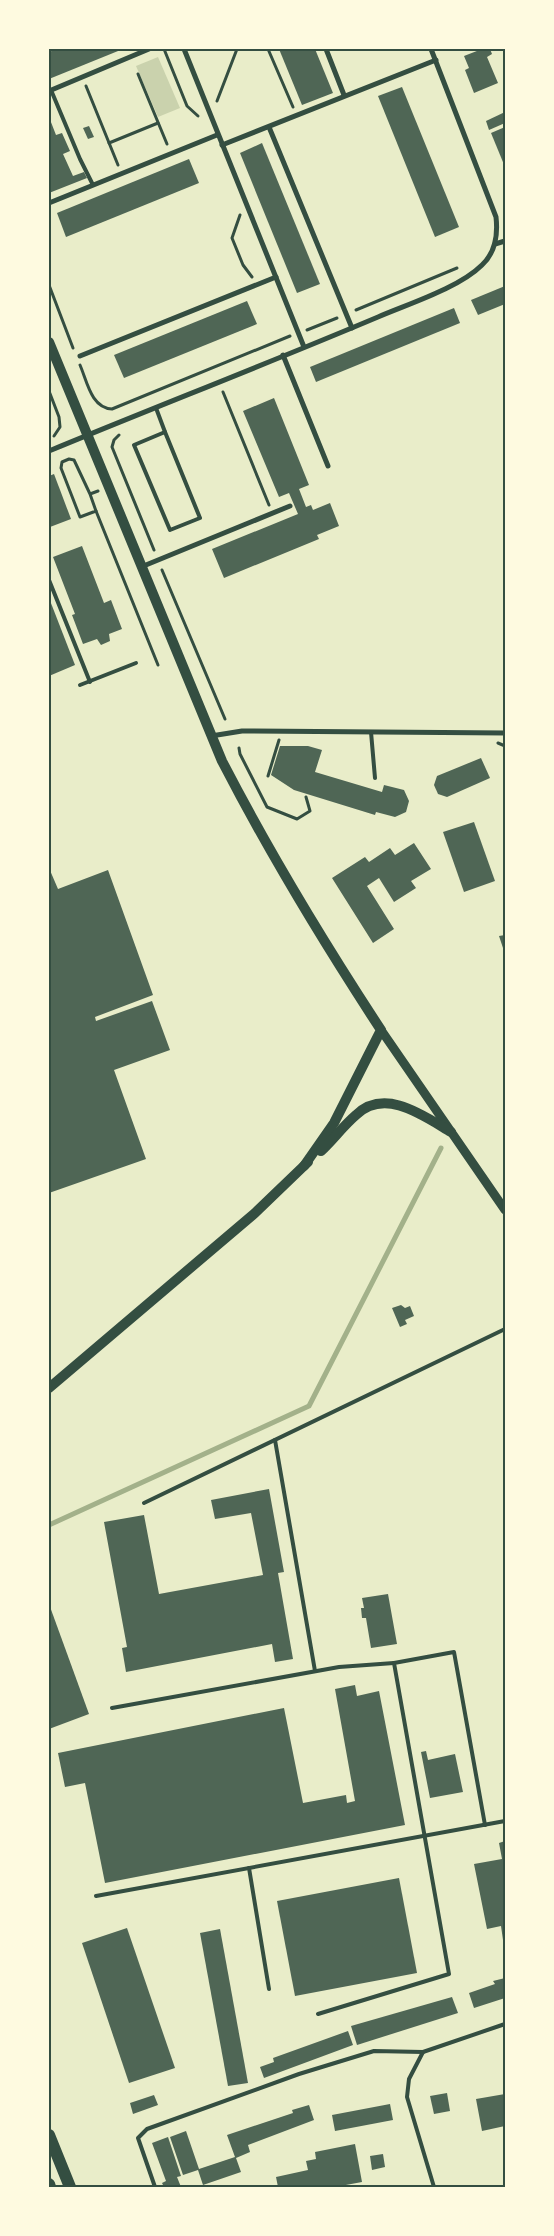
<svg xmlns="http://www.w3.org/2000/svg" width="554" height="2236" font-family="Figtree,sans-serif">
<style>
.green{fill:#cad2ad}
.lines{fill:none;stroke-linecap:round;stroke-linejoin:round}
.stream{stroke:#a3b18a;stroke-width:5}
.building{fill:#4f6655}
.path{stroke:#344e41;stroke-width:3}
.service{stroke:#344e41;stroke-width:4}
.minor{stroke:#344e41;stroke-width:5}
.tertiary{stroke:#344e41;stroke-width:9}
.secondary{stroke:#344e41;stroke-width:10}
.primary{stroke:#344e41;stroke-width:12}
.neatline{fill:none;stroke:#344e41;stroke-width:2}
</style>
<rect width="100%" height="100%" fill="#e9edc9"/>
<polygon class="green" points="158,57 180,108 158,117 136,66"/>
<g class="lines">
<polyline class="stream" points="49,1525 309,1406 441,1148"/>
</g>
<g class="building">
<polygon points="57,49 123,49 49,79 49,52"/>
<polygon points="279,49 315,49 333,93 302,105"/>
<polygon points="482,49 490,49 492,54 487,57 498,83 474,93 465,70 469,68 464,56"/>
<polygon points="402,87 459,227 435,237 378,96"/>
<polygon points="505,112 505,123 489,130 486,121"/>
<polygon points="49,117 56,135 62,133 70,151 63,154 73,176 84,172 87,178 49,193"/>
<polygon points="89,126 94,137 88,139 83,128"/>
<polygon points="505,127 505,167 491,133"/>
<polygon points="262,143 320,284 297,293 240,153"/>
<polygon points="189,159 199,183 66,237 57,213"/>
<polygon points="505,286 505,304 478,315 471,300"/>
<polygon points="247,301 257,324 124,378 114,355"/>
<polygon points="454,308 460,323 316,382 310,367"/>
<polygon points="274,398 309,485 299,489 306,507 311,505 313,510 330,503 339,526 317,535 319,539 224,578 212,549 298,514 289,493 279,497 243,411"/>
<polygon points="54,474 71,519 50,527 49,476"/>
<polygon points="82,546 104,603 111,600 122,629 109,634 110,641 101,645 97,639 83,644 72,615 75,614 53,557"/>
<polygon points="49,598 75,665 49,676"/>
<polygon points="280,746 308,746 322,750 315,772 382,792 384,785 404,790 409,801 406,812 395,817 376,812 375,815 294,790 271,775"/>
<polygon points="481,758 490,778 447,797 438,794 434,785 437,776"/>
<polygon points="474,822 495,881 464,892 443,832"/>
<polygon points="414,843 431,869 411,881 416,888 394,902 379,878 367,886 394,929 373,943 332,878 365,857 369,862 390,848 395,855"/>
<polygon points="49,868 58,889 108,870 153,995 95,1017 96,1021 152,1001 170,1050 114,1070 146,1159 49,1193"/>
<polygon points="505,935 505,954 499,936"/>
<polygon points="401,1305 405,1308 410,1306 414,1316 405,1320 407,1324 400,1327 392,1308"/>
<polygon points="269,1489 284,1572 278,1573 293,1659 275,1662 272,1644 126,1672 122,1648 127,1647 104,1522 144,1515 159,1594 263,1575 251,1513 215,1519 211,1500"/>
<polygon points="388,1594 397,1644 371,1648 366,1618 362,1618 361,1608 364,1608 362,1598"/>
<polygon points="49,1604 89,1714 49,1729"/>
<polygon points="355,1685 357,1696 379,1691 405,1825 105,1883 85,1783 65,1787 58,1753 284,1708 303,1803 346,1795 347,1803 355,1801 335,1689"/>
<polygon points="426,1751 428,1760 455,1754 463,1792 430,1798 421,1752"/>
<polygon points="505,1841 505,1947 504,1947 501,1926 487,1929 474,1864 502,1859 499,1843"/>
<polygon points="399,1878 417,1973 295,1996 277,1901"/>
<polygon points="127,1928 175,2068 129,2083 82,1943"/>
<polygon points="220,1929 248,2083 228,2086 200,1933"/>
<polygon points="505,1978 505,1998 474,2008 469,1993 495,1984 493,1981"/>
<polygon points="452,1997 458,2013 357,2045 351,2026"/>
<polygon points="348,2031 353,2045 264,2078 260,2067 274,2062 273,2058"/>
<polygon points="447,2093 450,2111 434,2114 430,2096"/>
<polygon points="505,2094 505,2126 482,2131 476,2099"/>
<polygon points="154,2095 158,2105 133,2114 130,2103"/>
<polygon points="390,2104 393,2120 335,2131 332,2115"/>
<polygon points="309,2105 314,2120 248,2145 250,2152 236,2158 241,2172 203,2185 198,2170 183,2175 170,2137 186,2131 199,2169 235,2157 227,2135 293,2113 292,2110"/>
<polygon points="168,2137 181,2176 177,2177 181,2187 164,2187 162,2183 166,2181 152,2143"/>
<polygon points="355,2144 362,2182 335,2187 278,2187 276,2177 308,2170 306,2161 316,2159 315,2152"/>
<polygon points="383,2154 385,2167 372,2170 370,2156"/>
</g>
<g class="lines">
<g class="path">
<polyline points="164,49 187,106 198,116"/>
<polyline points="268,49 293,107"/>
<polyline points="138,74 167,144"/>
<polyline points="86,86 118,165"/>
<polyline points="217,101 237,49"/>
<polyline points="109,143 158,123"/>
<polyline points="240,215 232,238 243,265 252,277"/>
<polyline points="49,285 73,348"/>
<polyline points="356,310 457,268"/>
<polyline points="307,330 337,318"/>
<path d="M 80,365 C 87,381 91,408 112,409 L 290,336"/>
<polyline points="49,391 59,417 60,427 54,436"/>
<polyline points="223,392 269,505"/>
<polyline points="119,435 114,440 112,447 154,550"/>
<polyline points="90,494 96,511 80,517 61,468 62,462 69,459 74,460 90,494 98,491"/>
<polyline points="96,511 158,665"/>
<polyline points="162,570 225,719"/>
<polyline points="498,743 505,746"/>
<polyline points="239,748 240,754 267,807 297,819 310,811 306,797"/>
<polyline points="268,776 279,740"/>
</g>
<g class="service">
<polyline points="51,90 80,159 93,185"/>
<polyline points="156,408 165,432"/>
<polygon points="165,432 200,518 170,530 134,445"/>
<polyline points="49,580 90,682"/>
<polyline points="80,685 136,663"/>
<polyline points="371,732 375,778"/>
<polyline points="275,1440 315,1671"/>
<polyline points="144,1503 505,1329"/>
<polyline points="112,1708 339,1667 394,1663"/>
<polyline points="249,1868 269,1989"/>
<polyline points="96,1896 505,1821"/>
<polyline points="318,2014 449,1974 394,1663 454,1652 485,1825"/>
<polyline points="423,2052 409,2079 407,2097 434,2187"/>
<polyline points="155,2187 138,2138 147,2129 299,2074 374,2051 423,2052 505,2024"/>
</g>
<g class="minor">
<polyline points="184,49 304,347"/>
<polyline points="326,49 344,95"/>
<polyline points="49,91 149,49"/>
<polyline points="269,127 352,328"/>
<polyline points="222,145 436,60"/>
<polyline points="49,203 217,135"/>
<polyline points="495,244 505,241"/>
<polyline points="283,355 328,466"/>
<polyline points="80,356 276,277"/>
<path d="M 49,451 C 158,406 269,363 378,317 C 408,304 459,288 482,265 C 496,252 498,235 496,217 L 431,49"/>
<polyline points="141,567 290,506"/>
<polyline points="211,736 242,731 505,733"/>
</g>
<polyline class="tertiary" points="381,1030 505,1210"/>
<g class="secondary">
<path d="M 49,342 L 222,761 C 270,854 324,943 381,1030 L 334,1123 L 304,1166"/>
<path d="M 321,1151 C 333,1140 343,1126 356,1115 C 385,1087 424,1116 451,1132"/>
<polyline points="49,1388 255,1213 308,1162"/>
</g>
<g class="primary">
<polyline points="49,2135 70,2187"/>
<polyline points="49,2184 50,2187"/>
</g>
</g>
<rect width="554" height="2236" fill="none" stroke="#fefae0" stroke-width="100"/>
<rect x="50" y="50" width="454" height="2136" class="neatline"/>
</svg>
